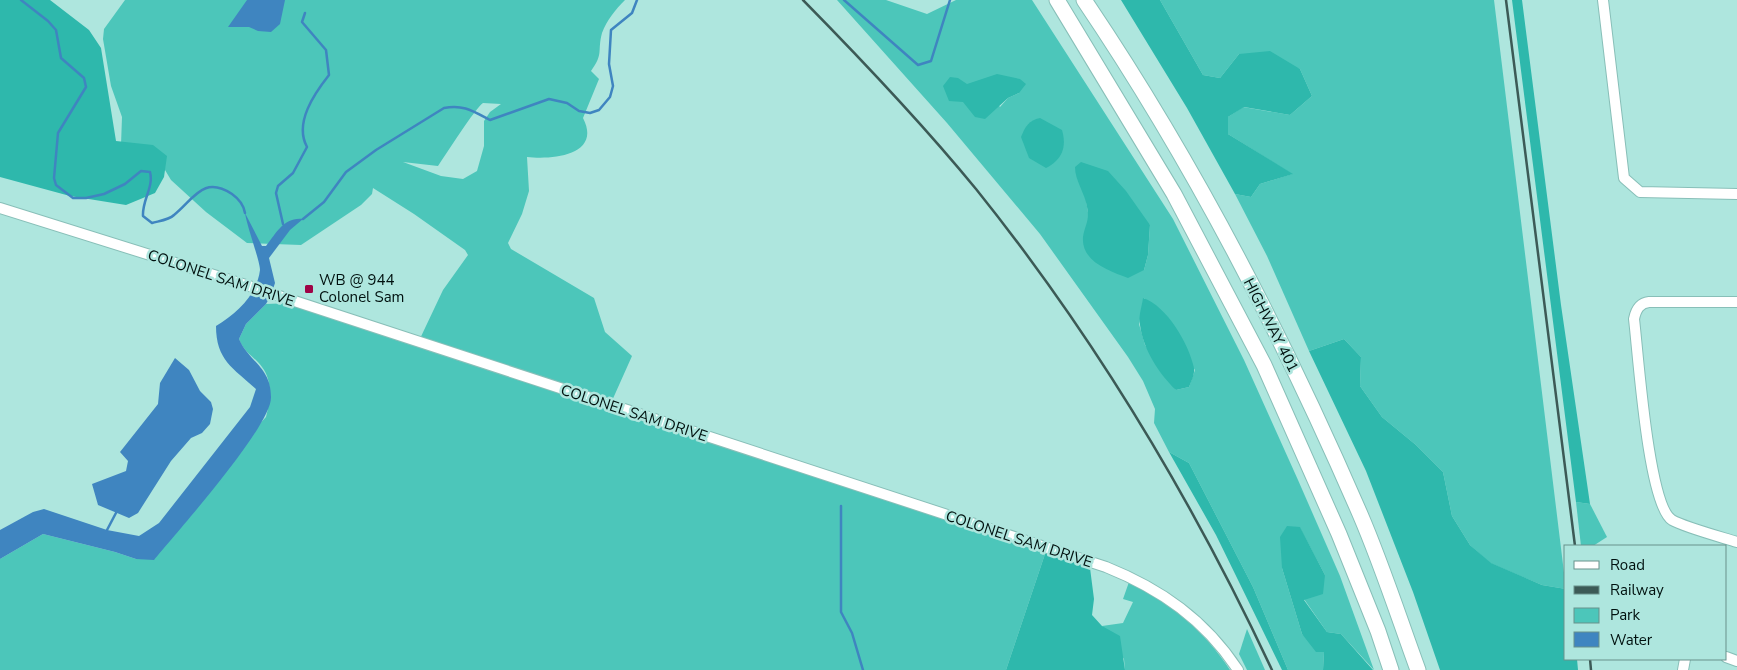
<svg xmlns="http://www.w3.org/2000/svg" width="1737" height="670" font-family="'Nunito Sans',sans-serif">
<style>
.green{fill:#4cc6ba;fill-rule:evenodd}
.forest{fill:#2eb8ac}
.water{fill:#3f85c0}
.lines{fill:none;stroke-linecap:round;stroke-linejoin:round}
.stream{stroke:#3f85c0;stroke-width:2.5}
.minor-casing{stroke:#88bfb8;stroke-width:12}
.highway-casing{stroke:#88bfb8;stroke-width:17}
.minor{stroke:#fff;stroke-width:10}
.highway{stroke:#fff;stroke-width:15}
.rail{stroke:#3c5a56;stroke-width:2.5}
.poi-dot{fill:#9f0346;stroke:#aee6de;stroke-width:2}
.labels{text-anchor:middle;stroke-width:5;stroke-linejoin:round;paint-order:stroke}
.street-label{font-size:15px;fill:#00110f;stroke:#aee6de}
.poi-label{font-size:15px;fill:#00110f;stroke:#aee6de;text-anchor:start}
</style>
<rect width="100%" height="100%" fill="#aee6de"/>
<g class="green">
<path d="M 125,0 L 625,0 C 615,10 607,20 602,33 C 597,52 604,53 591,71 L 599,79 L 583,118 C 602,155 553,160 527,157 L 529,191 L 522,214 L 508,243 L 511,249 L 594,298 L 605,332 L 632,356 L 611,403 L 1046,551 L 1006,670 L 0,670 L 0,559 L 43,534 L 115,552 L 136,559 L 266,417 C 270,401 273,381 262,367 C 253,355 245,354 239,339 L 246,324 L 266,304 L 291,303 L 417,345 L 443,290 L 468,255 L 465,250 L 414,214 L 373,188 L 372,194 L 361,205 L 301,245 L 247,243 L 206,212 L 171,180 L 159,160 L 121,145 L 122,117 L 111,86 L 103,39 L 104,29 ZM 483,103 L 501,104 L 490,112 L 484,121 L 484,146 L 477,171 L 463,179 L 441,176 L 403,162 L 438,166 C 445,156 476,107 483,103 Z"/>
<path d="M 837,0 L 886,0 L 927,14 L 956,0 L 1032,0 L 1173,219 L 1244,360 L 1298,480 L 1340,576 L 1374,670 L 1341,634 L 1327,632 L 1304,599 L 1325,575 L 1300,528 L 1282,568 L 1302,634 L 1324,652 L 1323,670 L 1288,670 L 1253,587 L 1189,463 L 1169,452 L 1154,423 L 1155,409 L 1143,381 L 1128,357 L 1040,234 L 947,123 ZM 985,79 L 1019,93 L 1008,98 L 1000,107 L 980,81 ZM 1085,194 L 1150,225 L 1148,255 L 1144,270 L 1087,227 L 1089,219 ZM 1144,298 L 1195,370 L 1189,387 L 1176,390 L 1145,345 L 1139,324 Z"/>
<polygon points="1160,0 1494,0 1566,589 1542,585 1490,563 1470,545 1452,516 1443,472 1416,445 1382,417 1360,386 1361,357 1344,339 1309,351 1267,256 1235,194 1251,197 1260,184 1292,174 1228,134 1228,117 1243,107 1290,115 1312,96 1300,69 1239,54 1220,78 1203,75"/>
<polygon points="1576,502 1590,504 1607,537 1593,546 1581,546"/>
<path d="M 1129,582 C 1170,603 1205,631 1230,670 L 1125,670 L 1124,659 L 1102,626 L 1123,623 L 1133,602 L 1123,599 Z"/>
<polygon points="1247,629 1265,670 1247,670 1239,654"/>
</g>
<g class="forest">
<polygon points="0,0 50,0 89,30 101,48 116,141 153,145 167,156 164,177 155,193 126,205 70,196 0,177"/>
<polygon points="1121,0 1160,0 1203,75 1220,78 1239,54 1270,51 1300,69 1312,96 1290,115 1244,107 1228,117 1228,134 1293,174 1260,184 1251,197 1235,194 1187,108"/>
<polygon points="1512,0 1522,0 1561,305 1590,504 1576,502"/>
<polygon points="997,74 1020,79 1026,84 1019,93 1008,98 985,119 975,117 963,102 949,101 943,86 950,77 958,78 967,84"/>
<path d="M 1040,118 L 1062,130 C 1067,147 1062,160 1046,168 L 1029,158 L 1021,137 C 1025,127 1029,120 1040,118 Z"/>
<path d="M 1081,162 L 1108,171 L 1126,191 L 1150,225 L 1148,255 L 1144,270 L 1128,278 C 1110,271 1081,262 1083,237 C 1085,224 1090,221 1087,207 C 1085,193 1075,181 1075,167 Z"/>
<path d="M 1143,298 C 1167,306 1189,344 1194,368 C 1195,374 1191,382 1189,387 L 1176,390 C 1159,374 1143,349 1140,325 C 1138,317 1142,306 1143,298 Z"/>
<polygon points="1344,339 1361,357 1360,386 1382,417 1416,445 1443,472 1452,516 1470,545 1491,563 1542,585 1566,589 1566,659 1577,659 1578,670 1440,670 1413,592 1366,471 1309,351"/>
<polygon points="1169,452 1189,463 1253,587 1288,670 1282,670 1216,535"/>
<polygon points="1287,526 1300,527 1325,575 1323,594 1304,600 1327,632 1341,634 1373,670 1323,670 1324,652 1316,652 1302,634 1282,568 1280,537"/>
<polygon points="1046,551 1090,568 1094,599 1092,615 1102,626 1120,636 1125,670 1006,670"/>
</g>
<g class="water">
<polygon points="247,0 285,0 280,24 271,32 258,31 249,27 228,27"/>
<path d="M 245,213 L 262,246 L 266,246 C 277,232 284,217 303,219 L 290,230 L 269,258 L 275,283 L 271,295 L 266,304 L 246,324 L 239,339 C 249,362 271,367 271,397 C 272,426 176,533 154,560 L 136,559 L 115,552 L 43,534 L 0,559 L 0,530 L 33,512 L 44,509 L 107,530 L 139,536 L 159,523 L 250,407 L 256,389 C 233,368 216,360 216,326 C 236,314 257,295 260,270 C 260,261 247,227 245,213 Z"/>
<polygon points="175,358 189,370 200,391 211,402 213,409 210,424 202,433 191,438 171,461 138,513 129,518 98,505 92,484 126,471 128,461 120,452 158,404 160,383"/>
</g>
<g class="lines">
<g class="stream">
<path d="M 21,0 L 48,21 L 56,30 L 61,58 L 84,78 L 86,87 L 58,133 L 54,178 L 56,185 L 73,198 L 86,198 L 104,194 L 125,184 L 141,171 L 150,172 C 154,187 142,200 143,216 L 152,223 C 159,221 169,220 174,215 C 194,199 203,175 232,194 C 239,199 244,206 245,213"/>
<polyline points="844,0 918,65 931,61 950,0"/>
<path d="M 303,219 L 324,202 L 346,172 L 376,150 L 444,108 C 463,104 473,111 490,120 L 549,99 L 567,103 L 579,111 L 590,113 L 599,110 L 610,97 L 613,86 L 609,64 L 611,30 L 632,13 L 637,0"/>
<path d="M 283,224 L 276,193 L 278,186 L 293,173 L 307,147 C 294,123 314,94 329,75 L 326,50 L 302,22 L 305,13"/>
<polyline points="841,506 841,612 852,633 863,670"/>
<polyline points="107,530 117,511"/>
</g>
<g class="minor-casing">
<g id="minor">
<polyline points="1603,0 1624,178 1640,192 1737,194"/>
<path d="M 0,208 L 249,286 L 1106,567 C 1161,589 1205,620 1238,670"/>
<path d="M 1737,302 L 1649,302 C 1640,303 1636,309 1634,319 C 1638,351 1648,505 1672,520 C 1684,527 1721,537 1737,542"/>
<polyline points="1726,657 1737,661"/>
<polyline points="1683,670 1685,659"/>
</g>
</g>
<g class="highway-casing">
<g id="highway">
<polyline points="1057,0 1174,194 1264,365 1339,534 1378,631 1391,670"/>
<path d="M 1084,0 C 1193,161 1283,336 1360,514 C 1382,565 1399,618 1418,670"/>
</g>
</g>
<use href="#minor" class="minor"/>
<use href="#highway" class="highway"/>
<g class="rail">
<path d="M 803,0 C 863,61 922,123 976,189 C 1094,336 1192,499 1272,670"/>
<polyline points="1506,0 1575,546"/>
<polyline points="1590,659 1591,670"/>
</g>
</g>
<rect class="poi-dot" x="304" y="284" width="10" height="10" rx="2.5"/>
<g class="labels">
<g class="street-label">
<text transform="translate(221 278) rotate(18)" y="5">COLONEL SAM DRIVE</text>
<text transform="translate(1271 325) rotate(63)" y="5">HIGHWAY 401</text>
<text transform="translate(634 413) rotate(18)" y="5">COLONEL SAM DRIVE</text>
<text transform="translate(1019 539) rotate(18)" y="5">COLONEL SAM DRIVE</text>
</g>
<g class="poi-label">
<text x="319" y="285">WB @ 944<tspan x="319" dy="17">Colonel Sam</tspan></text>
</g>
</g>
<rect x="1564" y="545" width="162" height="115" fill="#aee6de" stroke="#68918b"/>
<rect x="1574" y="561" width="25" height="8" fill="#ffffff" stroke="#68918b"/>
<text x="1610" y="570" font-size="15" fill="#00110f">Road</text>
<rect x="1574" y="586" width="25" height="8" fill="#3c5a56" stroke="#68918b"/>
<text x="1610" y="595" font-size="15" fill="#00110f">Railway</text>
<rect x="1574" y="608" width="25" height="15" fill="#4cc6ba" stroke="#68918b"/>
<text x="1610" y="620" font-size="15" fill="#00110f">Park</text>
<rect x="1574" y="632" width="25" height="15" fill="#3f85c0" stroke="#68918b"/>
<text x="1610" y="645" font-size="15" fill="#00110f">Water</text>
</svg>
